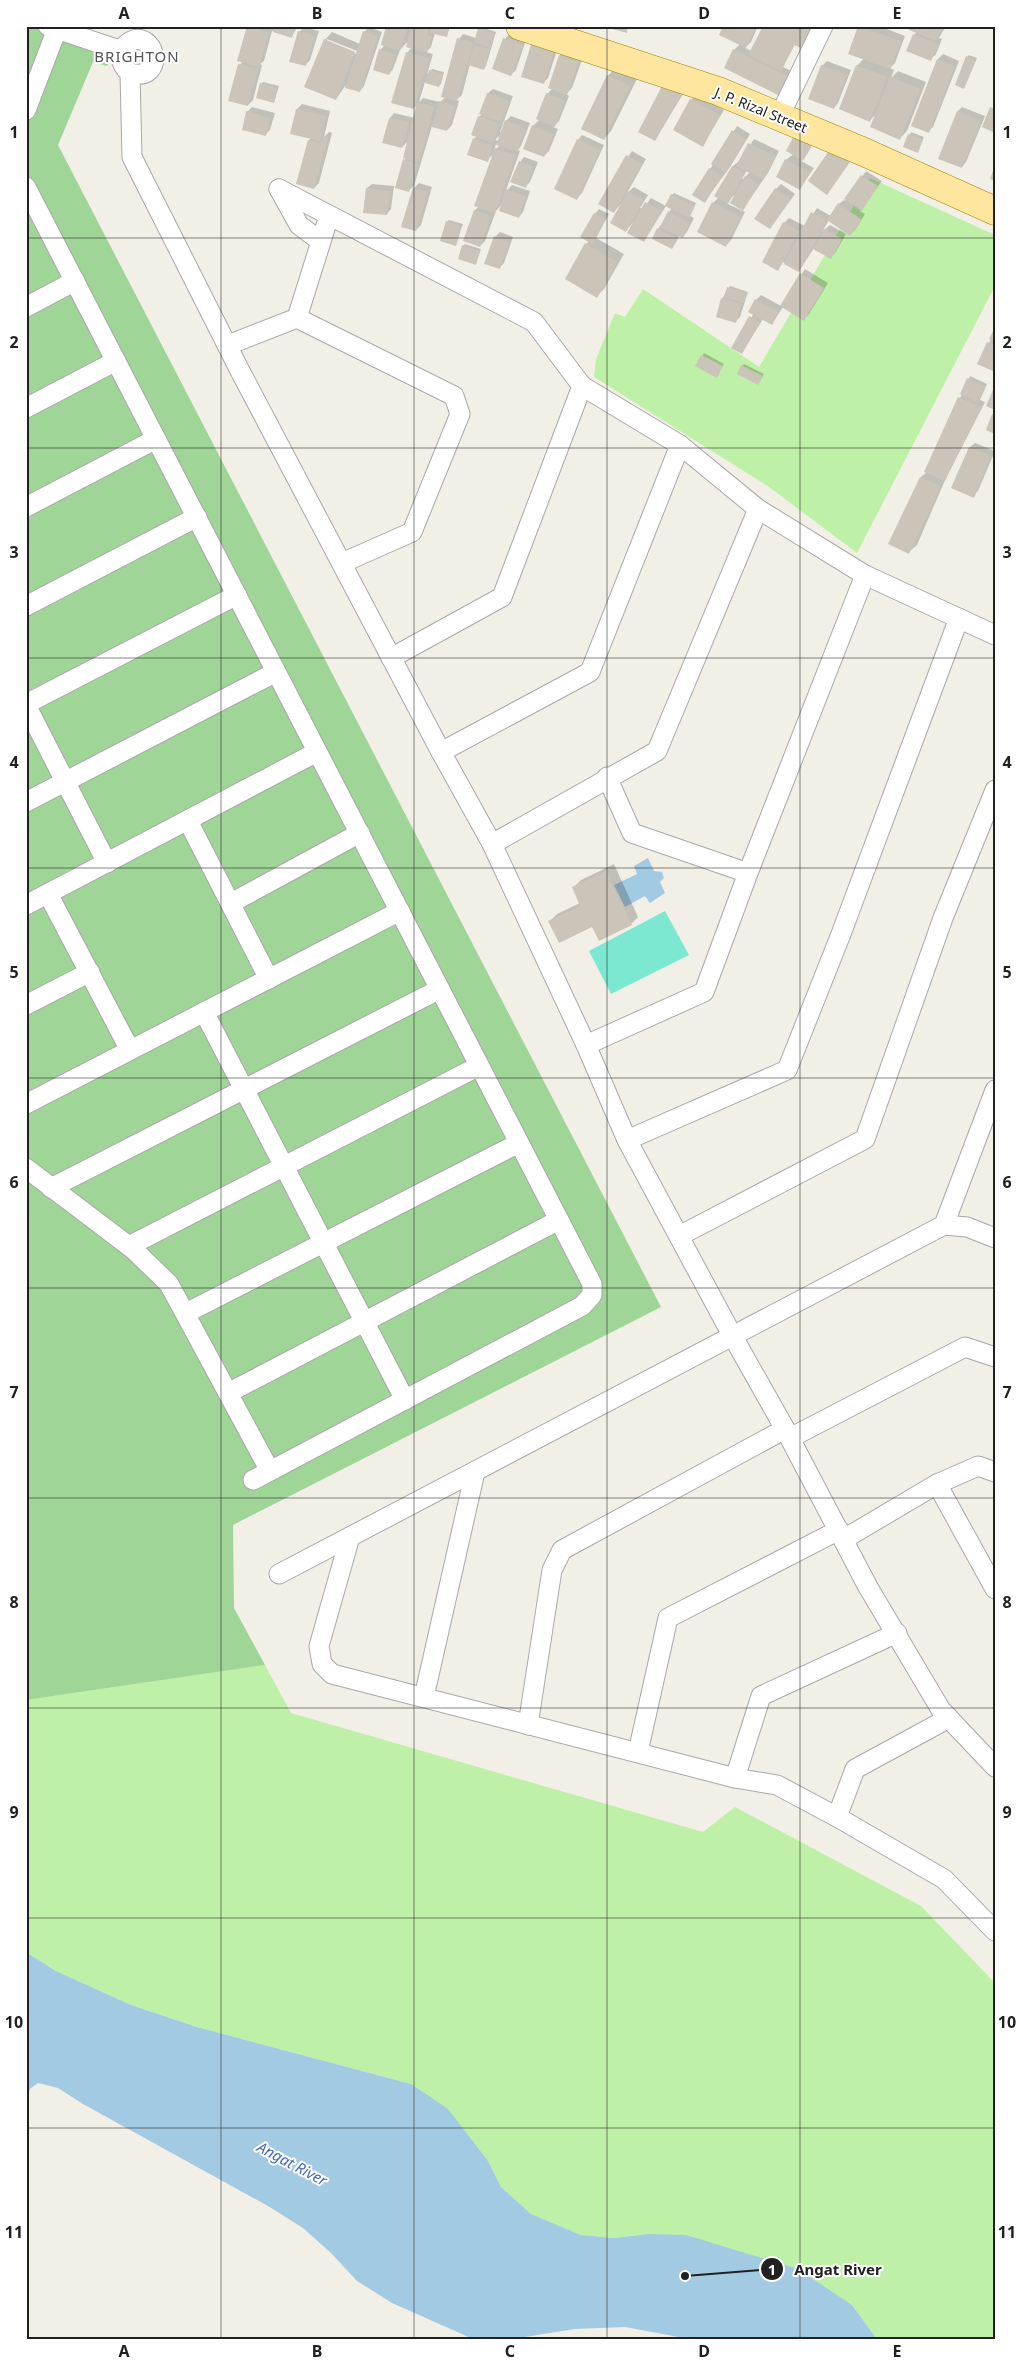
<svg xmlns="http://www.w3.org/2000/svg" width="1021" height="2365" font-family="'Noto Sans',sans-serif">
<style>
.grass{fill:#bff0a8}
.forest{fill:#9fd597}
.pitch{fill:#7de8d1}
.water{fill:#a3cae3}
.shadow{fill:#0003;fill-rule:evenodd}
.building{fill:#cac4b9}
.lines{fill:none;stroke-linecap:round;stroke-linejoin:round}
.street-casing{stroke:#a8a8a8;stroke-width:21}
.primary-casing{stroke:#9d8400;stroke-width:29}
.street{stroke:#fff;stroke-width:19}
.primary{stroke:#ffe69e;stroke-width:28}
.grid{fill:none;stroke:#212121;stroke-width:1;stroke-opacity:0.55}
.labels{text-anchor:middle;stroke-width:4;stroke-linejoin:round;paint-order:stroke}
.street-label{font-size:14px;fill:#212121;stroke:#fff}
.neighbourhood-label{font-size:15px;letter-spacing:1px;fill:#545454;stroke:#fff}
.water-label{font-size:15px;font-style:italic;fill:#426abb;stroke:#fff}
.leader{fill:none;stroke:#212121;stroke-width:2}
.callout-dot{fill:#212121;stroke:#fff;stroke-width:2}
.mark-label{font-size:15px;text-anchor:middle;font-weight:bold;fill:#fff}
.callout-label{font-size:15px;text-anchor:middle;font-weight:bold;fill:#212121;stroke:#fff;stroke-width:4;stroke-linejoin:round;paint-order:stroke}
.neatline{fill:none;stroke:#212121;stroke-width:2}
.grid-label{font-size:16px;text-anchor:middle;font-weight:bold;fill:#212121}
</style>
<rect width="100%" height="100%" fill="#f2f0e6"/>
<g class="grass">
<polygon points="870,178 995,235 995,286 857,553 769,487 594,377 596,359 615,313 625,317 643,289 759,367"/>
<polygon points="265,1665 291,1713 703,1832 735,1807 921,1906 995,1983 995,2339 877,2339 852,2305 648,2234 614,2238 581,2235 531,2214 501,2187 488,2161 411,2084 197,2027 131,2005 56,1971 26,1952 26,1700"/>
</g>
<polygon class="forest" points="26,26 33,26 115,52 107,66 93,62 58,145 661,1307 233,1525 234,1608 265,1665 26,1700"/>
<polygon class="pitch" points="665,911 689,955 611,994 589,951"/>
<g class="water">
<polygon points="648,858 654,871 662,872 664,878 660,882 665,893 650,903 645,896 625,907 614,885 637,874 634,866"/>
<polygon points="26,1952 56,1971 131,2005 197,2027 411,2084 448,2109 488,2161 501,2187 531,2214 581,2235 614,2238 648,2234 686,2235 798,2269 852,2305 877,2339 689,2339 625,2327 575,2329 512,2339 473,2339 392,2303 357,2281 331,2253 303,2228 268,2206 83,2104 58,2088 38,2083 31,2088 26,2097"/>
</g>
<g class="shadow">
<polygon points="248,26 298,26 292,36 272,31 264,61 260,64 262,65 253,100 248,105 240,65 243,61"/>
<polygon points="388,26 450,26 446,36 435,33 431,47 426,52 433,54 427,74 432,69 444,72 441,84 439,86 425,82 419,102 423,98 440,102 446,97 459,39 463,34 476,38 481,27 496,32 486,66 484,68 470,64 462,95 456,100 459,101 452,125 447,130 432,126 414,186 409,190 394,186 396,186 406,158 409,140 402,147 390,118 394,113 415,118 418,104 414,108 407,53 412,47 408,41 400,50 393,69 389,74 380,50 385,45"/>
<polygon points="725,26 758,26 751,42 745,48 752,51 765,26 813,26 800,47 795,44 783,67 799,75 790,92 734,50 740,44"/>
<polygon points="859,26 879,26 905,36 895,63 890,68 894,70 891,78 898,71 926,82 907,131 900,138 877,113 870,120 857,66 864,58 849,53"/>
<polygon points="912,26 946,26 939,38 942,39 936,54 931,59 914,35 917,32"/>
<polygon points="304,27 319,31 310,60 305,65 299,32"/>
<path d="M 369,27 L 382,32 L 364,86 L 360,91 L 345,86 L 336,99 L 325,40 L 332,32 L 360,44 L 364,32 ZM 327,39 L 362,53 L 361,56 L 327,42 Z"/>
<polygon points="509,34 526,40 516,70 511,75 505,39"/>
<polygon points="560,41 548,78 543,83 522,76"/>
<polygon points="565,51 583,57 572,88 566,94 569,96 559,121 553,127 558,129 549,151 544,156 533,126 540,119 547,94 553,88 549,87 560,55"/>
<polygon points="943,54 959,61 933,127 928,132 912,126 938,59"/>
<polygon points="969,55 977,58 964,88 967,57"/>
<polygon points="827,61 851,70 838,103 834,108 822,66"/>
<polygon points="615,68 637,79 611,131 604,139 608,76"/>
<polygon points="263,82 279,86 274,102 261,84"/>
<polygon points="664,84 686,89 655,140"/>
<path d="M 493,89 L 513,96 L 500,132 L 502,132 L 506,121 L 511,116 L 530,123 L 521,146 L 518,150 L 520,151 L 505,193 L 512,185 L 530,191 L 523,212 L 519,217 L 503,203 L 496,211 L 485,241 L 480,246 L 464,240 L 475,210 L 480,206 L 495,153 L 487,160 L 474,139 L 477,136 L 479,117 L 482,114 L 488,93 ZM 502,133 L 499,141 L 495,140 ZM 496,144 L 500,145 L 494,151 Z"/>
<polygon points="696,95 724,110 703,145 691,100"/>
<polygon points="302,104 330,111 324,137 329,132 332,133 319,183 314,188 309,140 312,138 291,133 297,109"/>
<polygon points="252,107 275,113 270,130 265,135 247,112"/>
<polygon points="962,107 985,116 966,162 962,167 958,111"/>
<polygon points="737,126 750,134 730,167 705,201 694,195"/>
<polygon points="911,132 924,137 918,151 905,146"/>
<polygon points="582,135 604,145 582,193 577,198 578,140"/>
<polygon points="818,135 807,154 801,161 814,168 800,188 786,160"/>
<path d="M 754,139 L 779,151 L 768,173 L 743,209 L 734,195 L 726,203 L 745,212 L 731,240 L 726,245 L 713,203 L 719,197 L 716,196 L 733,166 L 738,162 L 739,163 ZM 747,170 L 750,172 L 743,179 L 742,179 Z"/>
<polygon points="632,151 646,159 627,193 634,187 648,195 640,208 643,209 651,198 666,206 644,241 634,222 626,230 621,204 614,211 599,203"/>
<polygon points="524,157 538,162 530,182 525,187 520,162"/>
<polygon points="866,171 882,181 860,211 865,214 855,230 850,234 829,220 822,232 830,225 846,234 835,253 830,258 814,248 799,271 783,262 778,269 784,223 789,218 805,226 817,208 831,216 839,204 844,200 845,201"/>
<polygon points="419,183 432,187 421,225 416,230 414,188"/>
<polygon points="372,184 394,186 391,209 387,214 367,188"/>
<polygon points="781,184 795,194 770,228 776,189"/>
<polygon points="674,193 696,203 690,216 694,218 687,232 682,236 680,235 672,248 658,229 672,208 672,195"/>
<polygon points="599,209 609,214 596,238 624,254 604,289 597,296 586,244 589,241 595,214"/>
<polygon points="449,220 463,224 455,245 447,222"/>
<polygon points="500,232 513,237 504,263 499,268 495,237"/>
<polygon points="465,244 481,249 476,263 463,246"/>
<polygon points="805,269 828,283 809,314 804,319 783,307 772,324 763,319 742,353 733,348 754,313 756,300 761,295 781,306"/>
<polygon points="730,286 748,292 740,317 735,322 722,299"/>
<polygon points="995,330 995,371 979,364"/>
<polygon points="704,353 724,364 718,374 697,366"/>
<polygon points="744,364 764,374 760,381 742,366"/>
<polygon points="970,376 987,384 980,400 985,402 946,478 917,545 909,552 890,543 921,477 927,472"/>
<polygon points="975,443 995,451 978,491 973,496 970,447"/>
<polygon points="614,864 638,917 631,924 593,925 550,921 557,914 580,903 573,888 581,880"/>
</g>
<g class="building">
<polygon points="247,26 269,32 259,67 237,61"/>
<polygon points="274,26 295,26 292,38 273,32"/>
<polygon points="386,26 408,26 400,51 381,45"/>
<polygon points="411,26 429,26 427,34 432,36 427,53 406,47"/>
<polygon points="431,26 450,26 447,37 430,33"/>
<polygon points="601,26 628,26 627,33"/>
<polygon points="723,26 757,26 746,48 719,35"/>
<polygon points="765,26 812,26 801,48 794,45 781,71 748,55 762,28"/>
<polygon points="858,26 901,41 890,69 848,54"/>
<polygon points="910,26 941,26 943,27 937,41 909,30"/>
<polygon points="478,28 495,34 491,48 474,42"/>
<polygon points="298,31 315,36 306,66 289,62"/>
<polygon points="363,31 378,36 360,92 345,88"/>
<polygon points="913,34 938,44 931,61 906,51"/>
<polygon points="457,38 473,43 457,101 441,97"/>
<polygon points="503,38 523,45 511,76 492,69"/>
<polygon points="533,38 556,45 544,84 521,77"/>
<polygon points="324,39 355,52 336,100 304,87"/>
<polygon points="474,45 490,49 484,70 468,65"/>
<polygon points="379,49 396,55 389,75 373,70"/>
<polygon points="733,49 795,80 786,99 724,68"/>
<polygon points="406,52 429,58 414,109 391,103"/>
<polygon points="559,55 579,62 567,95 548,88"/>
<polygon points="966,56 976,60 964,89 955,85"/>
<polygon points="937,59 955,66 929,133 911,126"/>
<polygon points="238,64 258,69 248,106 228,101"/>
<polygon points="821,65 847,75 834,109 808,99"/>
<polygon points="856,65 887,77 870,122 839,109"/>
<polygon points="429,70 443,74 439,87 425,83"/>
<polygon points="607,75 630,86 604,140 581,129"/>
<polygon points="890,77 920,89 900,140 870,127"/>
<polygon points="260,83 278,88 274,103 256,98"/>
<polygon points="663,84 682,94 655,141 638,132"/>
<polygon points="487,93 509,101 502,122 479,114"/>
<polygon points="546,93 565,101 555,127 536,119"/>
<polygon points="690,99 720,115 703,147 673,130"/>
<polygon points="439,101 455,106 447,131 432,127"/>
<polygon points="417,102 434,107 419,163 403,158"/>
<polygon points="990,107 995,109 995,133 982,127"/>
<polygon points="296,109 326,116 320,141 290,134"/>
<polygon points="246,111 271,118 266,136 242,130"/>
<polygon points="957,111 981,121 962,168 938,159"/>
<polygon points="478,116 500,124 493,143 471,135"/>
<polygon points="389,118 409,122 402,148 382,143"/>
<polygon points="505,120 526,128 517,152 496,145"/>
<polygon points="532,125 554,134 544,157 523,149"/>
<polygon points="732,130 746,139 726,173 711,164"/>
<polygon points="797,130 815,140 803,161 786,151"/>
<polygon points="908,134 923,139 918,153 903,147"/>
<polygon points="323,136 328,137 314,189 296,184 308,140 321,143"/>
<polygon points="473,138 493,146 488,162 467,155"/>
<polygon points="577,139 600,150 577,200 554,189"/>
<polygon points="748,143 775,156 763,180 736,166"/>
<polygon points="495,148 516,155 495,213 474,206"/>
<polygon points="831,148 850,162 827,195 808,181"/>
<polygon points="626,155 642,164 614,213 598,204"/>
<polygon points="403,159 418,164 409,192 395,188"/>
<polygon points="785,159 810,173 800,190 776,177"/>
<polygon points="519,161 534,167 526,188 510,182"/>
<polygon points="995,165 995,181 990,179"/>
<polygon points="732,166 745,173 728,204 714,196"/>
<polygon points="709,168 722,175 705,203 692,195"/>
<polygon points="861,175 878,186 862,211 844,199"/>
<polygon points="745,176 759,184 743,211 730,203"/>
<polygon points="413,187 428,192 416,231 401,227"/>
<polygon points="366,188 390,191 387,215 363,213"/>
<polygon points="775,188 791,199 770,229 754,219"/>
<polygon points="506,189 526,196 519,218 499,211"/>
<polygon points="628,191 644,200 626,232 610,223"/>
<polygon points="671,194 695,206 689,218 665,206"/>
<polygon points="645,202 662,211 644,242 627,233"/>
<polygon points="712,202 741,217 726,247 697,232"/>
<polygon points="838,203 862,220 850,236 827,220"/>
<polygon points="474,210 491,216 480,247 463,241"/>
<polygon points="668,211 690,223 683,238 660,227"/>
<polygon points="811,212 827,221 799,272 784,264"/>
<polygon points="594,213 605,220 592,244 580,237"/>
<polygon points="446,221 462,226 456,246 440,241"/>
<polygon points="783,222 799,231 778,271 762,262"/>
<polygon points="657,228 678,239 672,249 652,239"/>
<polygon points="824,229 842,239 831,259 813,249"/>
<polygon points="494,236 509,242 500,269 484,264"/>
<polygon points="585,243 617,262 597,298 565,279"/>
<polygon points="462,245 480,251 476,265 458,259"/>
<polygon points="800,273 824,288 804,321 780,306"/>
<polygon points="727,287 747,293 744,303 724,297"/>
<polygon points="721,298 741,304 736,323 716,317"/>
<polygon points="755,299 779,312 772,325 748,312"/>
<polygon points="749,316 760,322 742,354 731,348"/>
<polygon points="995,327 995,341 989,339"/>
<polygon points="987,342 995,345 995,372 977,364"/>
<polygon points="701,355 723,366 717,378 695,366"/>
<polygon points="741,365 763,376 758,385 737,374"/>
<polygon points="967,378 985,386 978,403 960,394"/>
<polygon points="995,385 995,410 986,406"/>
<polygon points="958,397 981,407 945,481 924,472"/>
<polygon points="992,414 995,415 995,434 986,430"/>
<polygon points="969,447 991,456 974,498 951,488"/>
<polygon points="920,477 941,486 909,554 888,544"/>
<polygon points="606,871 632,925 599,941 592,927 559,943 548,921 580,906 572,887"/>
</g>
<g class="lines">
<g class="street-casing">
<g id="street">
<polyline points="48,26 122,51"/>
<path d="M 130,73 C 168,83 155,25 128,43 C 117,51 120,65 130,73 L 132,157 L 239,369 L 441,752 L 492,844 L 586,1045 L 627,1140 L 732,1335 L 785,1429 L 868,1587 L 941,1710 L 995,1767"/>
<polyline points="26,110 57,29"/>
<polyline points="779,117 823,26"/>
<polyline points="26,187 592,1284 592,1295 582,1306 253,1480"/>
<polyline points="279,189 534,322 582,386 502,597 391,658"/>
<polyline points="279,189 299,225 320,241"/>
<polyline points="26,307 75,281"/>
<polyline points="297,318 329,216"/>
<polyline points="228,345 297,318 454,396 460,414 412,532 342,563"/>
<polyline points="582,386 680,445 758,509 865,575 995,635"/>
<polyline points="26,408 116,361"/>
<polyline points="26,507 156,439"/>
<polyline points="26,606 197,517"/>
<polyline points="26,704 237,595"/>
<polyline points="26,705 107,863"/>
<polyline points="441,752 590,672 680,445"/>
<polyline points="607,777 632,833 748,873"/>
<polyline points="26,802 276,672"/>
<polyline points="188,821 269,979"/>
<polyline points="492,844 657,751 758,509"/>
<polyline points="48,894 130,1050"/>
<polyline points="231,903 360,833"/>
<polyline points="26,905 317,752"/>
<polyline points="26,1005 90,972"/>
<polyline points="204,1012 405,1400"/>
<polyline points="586,1045 704,992 748,873 865,575"/>
<polyline points="26,1104 400,911"/>
<polyline points="627,1140 787,1070 841,934 959,618"/>
<polyline points="26,1168 134,1250 169,1284 270,1471"/>
<polyline points="51,1188 440,989"/>
<polyline points="944,1225 995,1090"/>
<polyline points="679,1236 865,1139 943,918 995,790"/>
<polyline points="129,1246 479,1066"/>
<polyline points="186,1313 519,1143"/>
<polyline points="228,1393 559,1220"/>
<polyline points="790,1438 965,1347 995,1357"/>
<polyline points="937,1484 995,1589"/>
<polyline points="350,1537 319,1646 322,1664 332,1674 735,1778 777,1785 837,1817 944,1879 995,1931"/>
<polyline points="844,1539 937,1484 978,1466 995,1472"/>
<polyline points="279,1574 944,1225 967,1227 995,1238"/>
<polyline points="424,1697 475,1472"/>
<polyline points="528,1725 552,1570 562,1550 785,1429"/>
<polyline points="638,1752 668,1618 839,1530"/>
<polyline points="735,1778 761,1696 897,1633"/>
<polyline points="837,1817 855,1769 949,1718"/>
</g>
</g>
<g class="primary-casing">
<polyline id="primary" points="520,26 718,91 864,152 995,211"/>
</g>
<use href="#street" class="street"/>
<use href="#primary" class="primary"/>
</g>
<path class="grid" d="M 221,26 L 221,2339M 414,26 L 414,2339M 607,26 L 607,2339M 800,26 L 800,2339M 26,238 L 995,238M 26,448 L 995,448M 26,658 L 995,658M 26,868 L 995,868M 26,1078 L 995,1078M 26,1288 L 995,1288M 26,1498 L 995,1498M 26,1708 L 995,1708M 26,1918 L 995,1918M 26,2128 L 995,2128"/>
<g class="labels">
<g class="street-label">
<text transform="translate(761 110) rotate(22)" y="5">J. P. Rizal Street</text>
</g>
<g class="neighbourhood-label">
<text x="137" y="62">BRIGHTON</text>
</g>
<g class="water-label">
<text transform="translate(292 2164) rotate(28)" y="5">Angat River</text>
</g>
</g>
<path class="leader" d="M685 2276L772 2269"/>
<g class="callout-dot">
<circle cx="685" cy="2276" r="5"/>
<circle cx="772" cy="2269" r="12"/>
</g>
<g class="mark-label">
<text x="772" y="2275">1</text>
</g>
<g class="callout-label">
<text x="838" y="2275">Angat River</text>
</g>
<rect width="1021" height="2365" fill="none" stroke="#ffffff" stroke-width="55"/>
<rect x="28" y="28" width="966" height="2310" class="neatline"/>
<g class="grid-label">
<text x="124" y="19">A</text>
<text x="317" y="19">B</text>
<text x="510" y="19">C</text>
<text x="704" y="19">D</text>
<text x="897" y="19">E</text>
<text x="14" y="138">1</text>
<text x="1007" y="138">1</text>
<text x="14" y="348">2</text>
<text x="1007" y="348">2</text>
<text x="14" y="558">3</text>
<text x="1007" y="558">3</text>
<text x="14" y="768">4</text>
<text x="1007" y="768">4</text>
<text x="14" y="978">5</text>
<text x="1007" y="978">5</text>
<text x="14" y="1188">6</text>
<text x="1007" y="1188">6</text>
<text x="14" y="1398">7</text>
<text x="1007" y="1398">7</text>
<text x="14" y="1608">8</text>
<text x="1007" y="1608">8</text>
<text x="14" y="1818">9</text>
<text x="1007" y="1818">9</text>
<text x="14" y="2028">10</text>
<text x="1007" y="2028">10</text>
<text x="14" y="2238">11</text>
<text x="1007" y="2238">11</text>
<text x="124" y="2357">A</text>
<text x="317" y="2357">B</text>
<text x="510" y="2357">C</text>
<text x="704" y="2357">D</text>
<text x="897" y="2357">E</text>
</g>
</svg>
